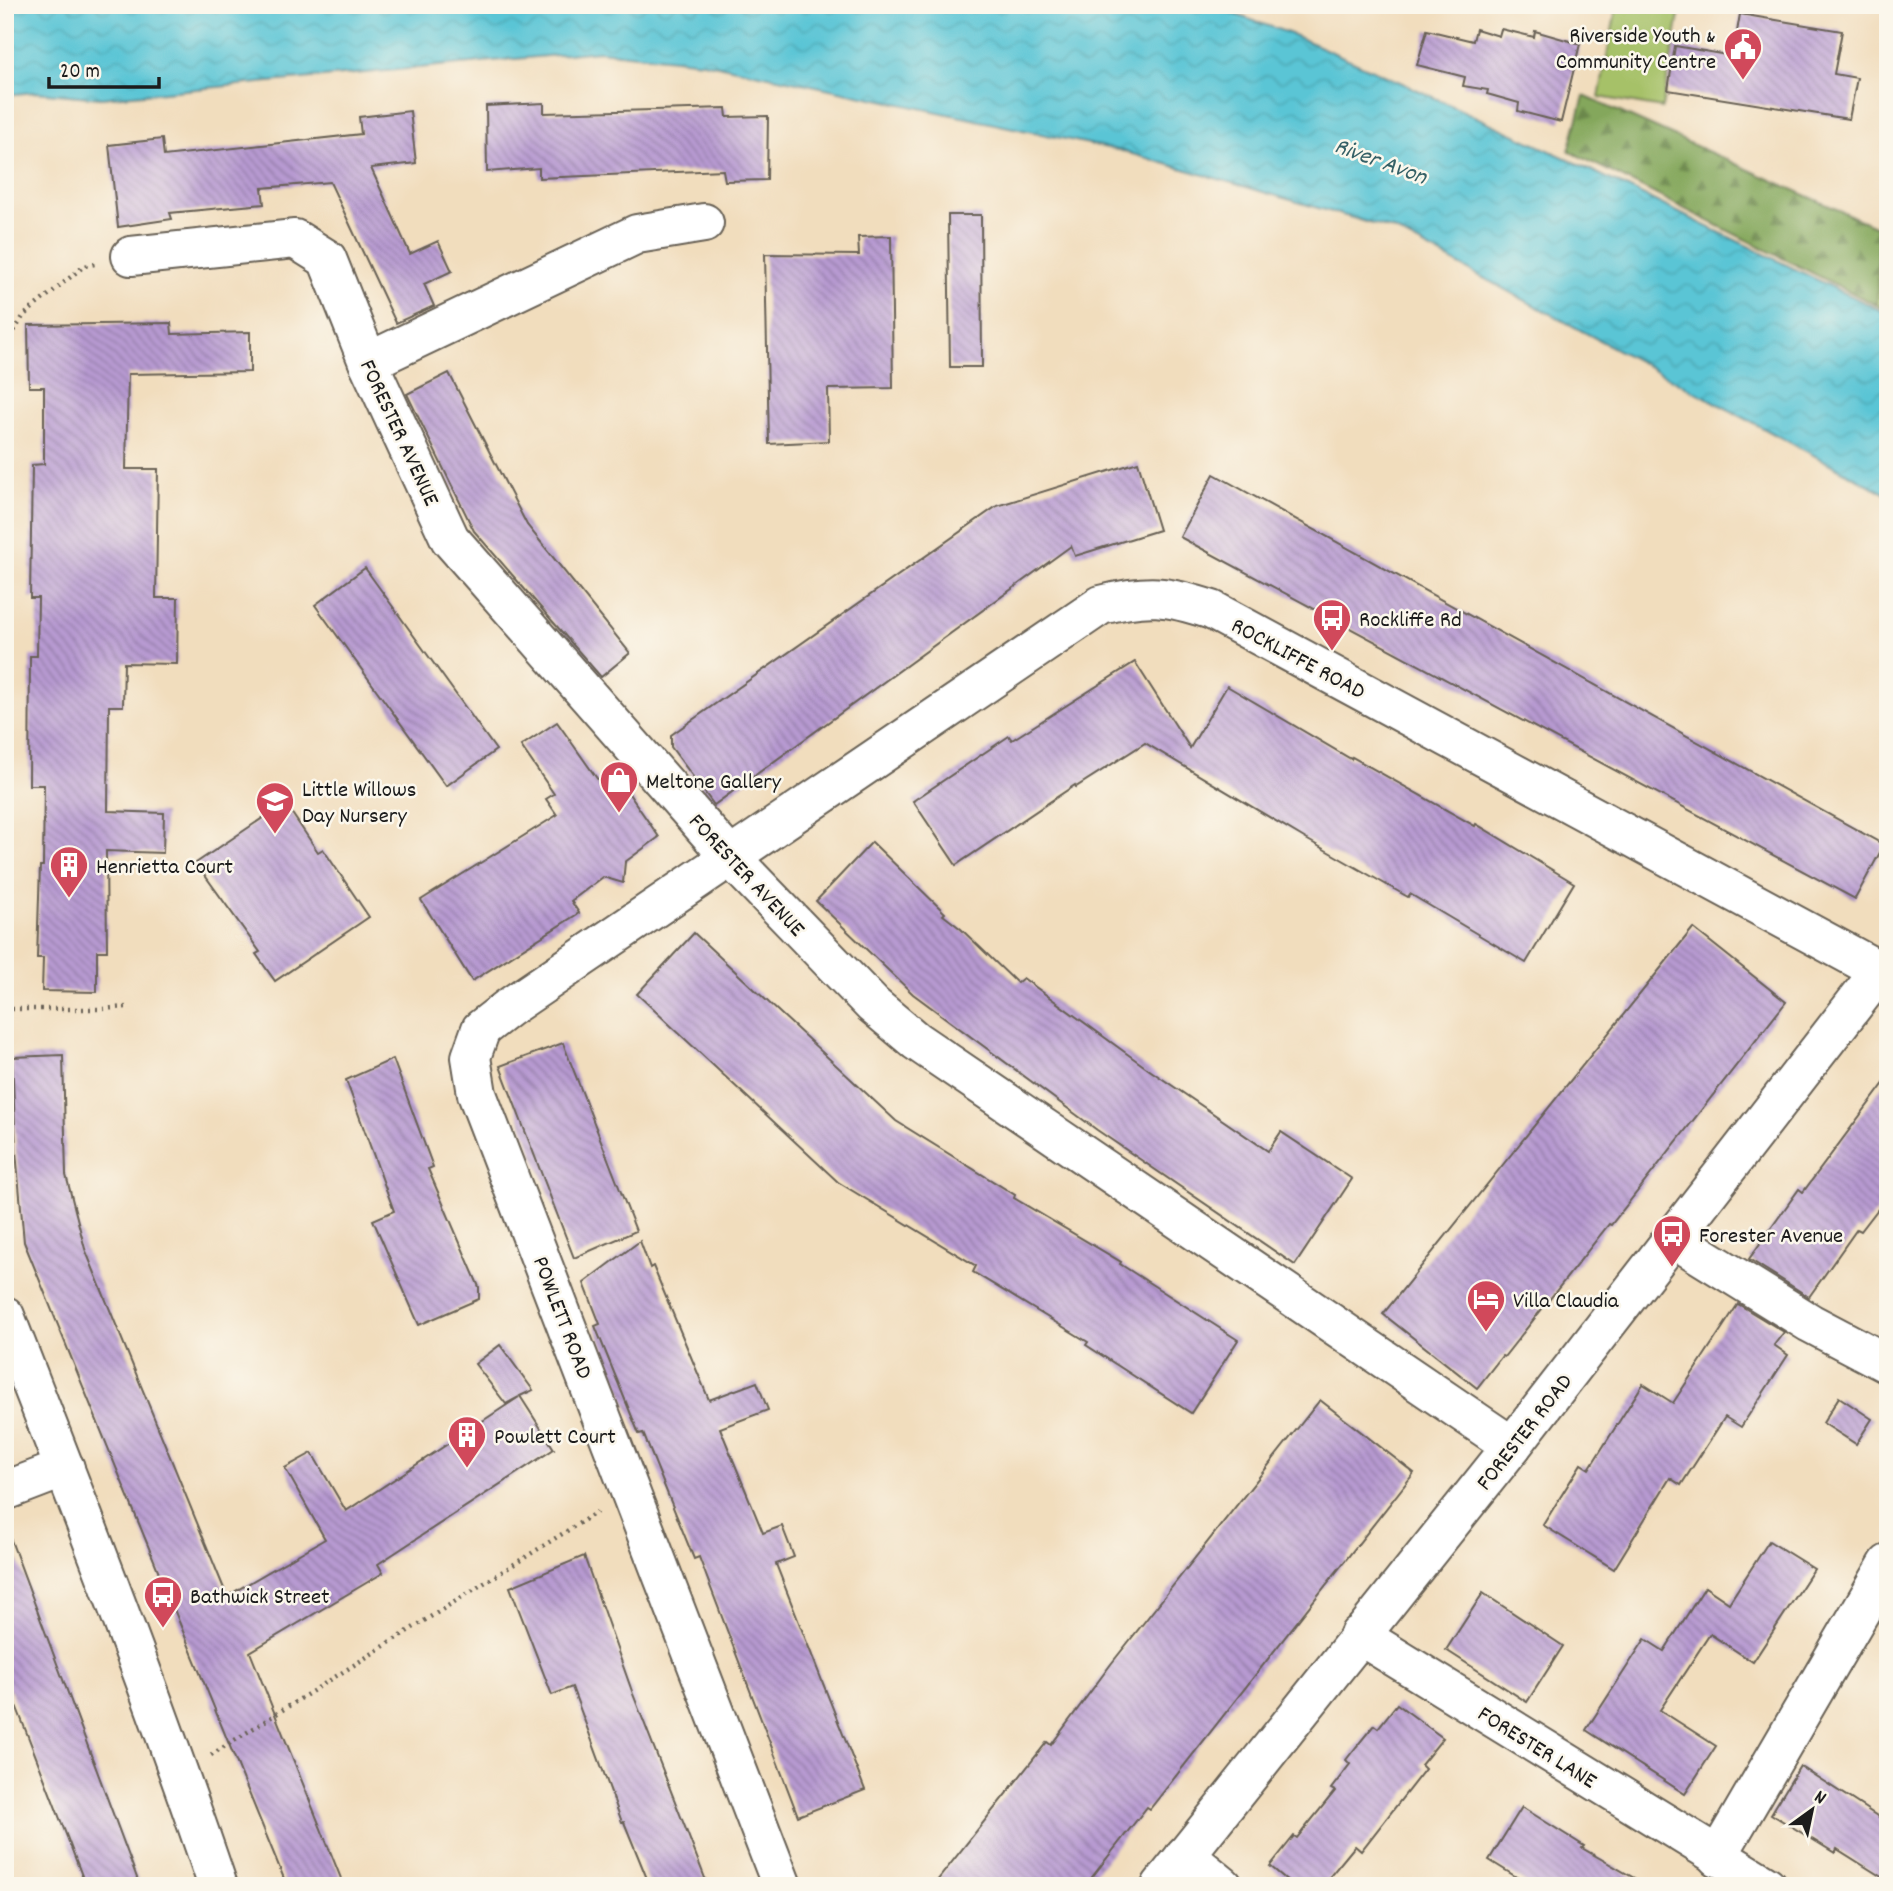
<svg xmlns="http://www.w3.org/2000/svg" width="1893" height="1891" font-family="Dekko,sans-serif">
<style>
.grass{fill:#a6c168;stroke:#616e42;stroke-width:2}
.forest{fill:url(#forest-firs);stroke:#50623c;stroke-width:2}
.park{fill:url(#park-tufts);stroke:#616e42;stroke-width:2}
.water{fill:url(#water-waves);stroke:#3b7078;stroke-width:2}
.building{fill:url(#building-back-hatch)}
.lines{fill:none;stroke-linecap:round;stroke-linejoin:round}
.minor-casing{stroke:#676054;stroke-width:42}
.highway-casing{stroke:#676054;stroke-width:42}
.path{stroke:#676054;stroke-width:4.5;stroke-dasharray:2 5;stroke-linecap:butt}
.minor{stroke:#fff;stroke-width:38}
.highway{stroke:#fff;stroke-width:38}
.labels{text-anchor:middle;stroke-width:5;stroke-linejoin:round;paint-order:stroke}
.poi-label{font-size:23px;fill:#1c1c1c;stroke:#fbf7ec;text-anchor:start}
.street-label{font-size:23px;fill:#1c1c1c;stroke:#fbf7ec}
.water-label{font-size:24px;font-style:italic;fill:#356066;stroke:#fbf7ec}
</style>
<defs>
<pattern id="forest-firs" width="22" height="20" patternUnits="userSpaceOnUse" patternTransform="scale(1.75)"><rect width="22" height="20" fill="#84a75c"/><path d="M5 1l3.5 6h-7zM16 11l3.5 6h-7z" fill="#6b874b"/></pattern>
<pattern id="park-tufts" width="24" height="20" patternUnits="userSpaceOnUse" patternTransform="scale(1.75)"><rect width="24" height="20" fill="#a6c168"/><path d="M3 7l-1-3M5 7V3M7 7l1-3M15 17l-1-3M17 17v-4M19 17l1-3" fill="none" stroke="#8ea55a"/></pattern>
<pattern id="water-waves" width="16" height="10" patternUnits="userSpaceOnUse" patternTransform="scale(1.75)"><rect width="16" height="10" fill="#5ac5d5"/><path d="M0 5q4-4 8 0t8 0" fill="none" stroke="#4ea9b6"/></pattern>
<pattern id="building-back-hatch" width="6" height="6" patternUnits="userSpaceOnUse" patternTransform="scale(1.75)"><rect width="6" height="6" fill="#b79ad1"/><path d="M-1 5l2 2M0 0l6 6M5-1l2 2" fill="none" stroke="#947da9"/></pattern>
</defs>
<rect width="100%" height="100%" fill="#fbf7ec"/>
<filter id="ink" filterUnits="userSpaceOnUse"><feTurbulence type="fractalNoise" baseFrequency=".0143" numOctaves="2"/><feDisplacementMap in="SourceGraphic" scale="14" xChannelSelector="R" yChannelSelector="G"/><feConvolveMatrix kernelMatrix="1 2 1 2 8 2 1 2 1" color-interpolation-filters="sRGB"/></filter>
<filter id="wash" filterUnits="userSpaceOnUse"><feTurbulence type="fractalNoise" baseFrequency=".00686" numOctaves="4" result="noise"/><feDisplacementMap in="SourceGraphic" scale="28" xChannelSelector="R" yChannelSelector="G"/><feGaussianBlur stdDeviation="1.57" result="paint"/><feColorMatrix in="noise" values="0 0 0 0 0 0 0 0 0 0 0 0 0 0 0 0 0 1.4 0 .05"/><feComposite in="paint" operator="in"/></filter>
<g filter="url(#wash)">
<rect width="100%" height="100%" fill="#f1ddbd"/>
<polygon class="grass" points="1617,5 1681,5 1662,108 1599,97"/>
<polygon class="forest" points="1584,96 1888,232 1888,311 1569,151"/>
<polygon class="park" points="1878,227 1888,232 1888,311 1877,305"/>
<polygon class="water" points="5,5 1209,5 1291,34 1409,86 1572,161 1888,314 1888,495 1394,230 1122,151 703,62 599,51 101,98 35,92 5,95"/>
<g id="blocks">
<g class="building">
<polygon points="1740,14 1842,31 1834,74 1857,78 1849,119 1668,90 1675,46 1733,56"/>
<polygon points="1476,29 1499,36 1501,29 1534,37 1535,31 1580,44 1561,122 1518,111 1519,103 1487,94 1488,90 1463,86 1465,77 1417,65 1427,30 1473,41"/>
<polygon points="544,103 544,113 726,108 727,117 768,116 767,180 725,181 723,170 539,178 539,168 487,172 486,106"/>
<polygon points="410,111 416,163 371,168 410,254 438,241 452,271 424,284 434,306 396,323 330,182 262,188 264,204 170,213 172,219 118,227 109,145 162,139 164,156 361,134 359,117"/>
<polygon points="948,215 981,215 982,367 950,367"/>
<polygon points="891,236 893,388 828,389 829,441 769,444 765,254 859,255 858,237"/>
<polygon points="171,323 172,334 250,332 250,372 128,374 126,469 158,469 156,598 178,598 177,664 124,663 123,706 109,706 108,811 164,813 163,853 106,851 107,951 97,951 97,992 42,991 43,958 37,958 40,866 43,866 44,785 29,785 30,656 37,656 38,598 30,598 32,465 44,464 44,387 29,387 28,325"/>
<polygon points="449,373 527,525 630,653 601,677 474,531 407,394"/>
<polygon points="1138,462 1159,530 1075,556 1071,546 714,805 671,747 671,735 997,506"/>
<polygon points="1214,474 1884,845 1855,899 1180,537"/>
<polygon points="365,568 496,750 446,786 315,605"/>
<polygon points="1135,662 1190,748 1227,686 1351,759 1352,757 1475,826 1476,824 1574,883 1526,963 1410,894 1408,897 1306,839 1145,743 1076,787 1075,785 956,865 913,801 1009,736 1012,740"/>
<polygon points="557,722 613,801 627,791 659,837 625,862 623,883 603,877 571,901 579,913 472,981 421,900 557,815 546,799 554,794 521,746"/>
<polygon points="285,803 318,852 323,849 369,917 275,981 256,954 260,952 196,863"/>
<polygon points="872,842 945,913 943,915 961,929 1017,983 1023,978 1148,1069 1268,1151 1281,1132 1352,1179 1295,1265 1097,1130 913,994 816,901"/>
<polygon points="1693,928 1786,1002 1611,1225 1609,1224 1504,1357 1502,1356 1477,1388 1383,1314"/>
<polygon points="694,933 896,1121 1015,1195 1014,1198 1121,1262 1120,1264 1238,1340 1191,1413 1086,1345 1088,1342 973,1272 976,1266 838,1182 637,994"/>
<polygon points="563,1043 636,1231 574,1258 500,1066"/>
<polygon points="63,1055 66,1175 85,1249 227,1596 325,1539 285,1468 312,1453 346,1511 519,1397 506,1404 475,1364 500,1345 533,1390 520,1396 554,1449 378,1564 383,1573 250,1652 344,1886 287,1886 24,1242 16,1151 12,1057"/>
<polygon points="393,1059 433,1167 428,1169 479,1287 479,1299 419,1325 373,1220 394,1211 346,1080"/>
<polygon points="1888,1078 1888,1196 1861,1231 1857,1229 1809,1297 1749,1259 1799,1189 1803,1192"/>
<polygon points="640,1241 650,1268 653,1266 709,1400 757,1382 768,1410 720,1428 763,1533 782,1526 794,1557 776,1564 865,1790 798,1816 699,1557 694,1559 643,1433 639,1434 595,1326 600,1324 584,1283"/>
<polygon points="1738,1304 1784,1332 1774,1345 1788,1355 1741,1427 1725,1417 1681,1485 1670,1478 1614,1569 1543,1525 1581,1464 1589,1469 1643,1384 1673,1403"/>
<polygon points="1839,1397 1872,1419 1856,1444 1823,1423"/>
<polygon points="1320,1400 1414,1473 1150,1809 1147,1807 1085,1886 933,1886 1047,1742 1051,1745 1111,1664"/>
<polygon points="5,1535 9,1535 140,1886 86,1886 19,1713 5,1677"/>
<polygon points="1769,1541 1814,1569 1753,1662 1710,1634 1660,1710 1716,1746 1685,1794 1586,1730 1645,1639 1664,1651 1705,1587 1729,1603"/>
<polygon points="584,1556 633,1694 708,1886 650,1886 624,1822 622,1822 572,1687 552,1695 510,1587"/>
<polygon points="1483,1593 1563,1646 1527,1702 1446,1650"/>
<polygon points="1397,1704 1443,1738 1421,1765 1425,1769 1361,1851 1355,1846 1322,1886 1294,1886 1270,1866 1294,1836 1297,1838 1335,1791 1331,1789 1350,1764 1346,1760 1356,1747 1374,1725 1378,1728"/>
<polygon points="1800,1766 1888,1823 1888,1881 1837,1849 1835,1853 1771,1814"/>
<polygon points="1522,1807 1584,1846 1582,1848 1648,1886 1531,1886 1489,1860"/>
</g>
</g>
</g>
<g filter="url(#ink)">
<use href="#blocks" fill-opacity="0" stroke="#676054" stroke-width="2"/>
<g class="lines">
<g class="minor-casing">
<g id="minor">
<polyline points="131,256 295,239 327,259 368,362 450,539 730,857 873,1005 916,1041 1512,1446"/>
<polyline points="368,362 637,234 704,223"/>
<polyline points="1673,1238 1810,1323 1888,1364"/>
<polyline points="5,1491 65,1468"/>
<polyline points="1359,1635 1767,1886"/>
<polyline points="1185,1855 1223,1886"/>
<polyline points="1717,1857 1888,1564"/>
<path d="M 782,1886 L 477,1094 L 471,1057 L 481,1029 L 508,1008 L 1101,605 C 1148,593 1166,595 1212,610 L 1880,971 L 1888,973"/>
<polyline points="1161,1886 1512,1446 1880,971"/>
</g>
</g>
<g class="highway-casing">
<path id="highway" d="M 5,1316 C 79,1505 153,1694 218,1886"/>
</g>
<g class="path">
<polyline points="5,372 13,333 24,315 84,266 95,264"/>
<polyline points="5,1009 102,1009 126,1007"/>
<polyline points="211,1755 597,1512"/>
</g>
<use href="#minor" class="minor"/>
<use href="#highway" class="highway"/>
</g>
</g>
<defs>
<g id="civic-pin" transform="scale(2.0125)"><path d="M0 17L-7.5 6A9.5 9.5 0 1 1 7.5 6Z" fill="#d1495b" stroke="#fbf7ec"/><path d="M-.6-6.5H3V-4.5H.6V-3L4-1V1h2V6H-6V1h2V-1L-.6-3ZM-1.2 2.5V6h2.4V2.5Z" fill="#fff"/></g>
<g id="bus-pin" transform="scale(2.0125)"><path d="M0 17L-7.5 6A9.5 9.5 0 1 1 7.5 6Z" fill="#d1495b" stroke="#fbf7ec"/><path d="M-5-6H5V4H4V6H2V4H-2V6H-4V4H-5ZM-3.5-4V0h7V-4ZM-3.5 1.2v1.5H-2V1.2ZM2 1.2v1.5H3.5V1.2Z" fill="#fff"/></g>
<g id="shop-pin" transform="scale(2.0125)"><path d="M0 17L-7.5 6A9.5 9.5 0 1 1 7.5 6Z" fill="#d1495b" stroke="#fbf7ec"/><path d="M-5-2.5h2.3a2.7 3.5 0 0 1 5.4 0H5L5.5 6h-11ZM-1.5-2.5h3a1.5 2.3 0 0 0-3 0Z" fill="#fff"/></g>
<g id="school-pin" transform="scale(2.0125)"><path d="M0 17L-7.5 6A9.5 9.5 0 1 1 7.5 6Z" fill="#d1495b" stroke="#fbf7ec"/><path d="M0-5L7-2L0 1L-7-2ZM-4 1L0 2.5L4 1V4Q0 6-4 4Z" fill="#fff"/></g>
<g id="building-pin" transform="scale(2.0125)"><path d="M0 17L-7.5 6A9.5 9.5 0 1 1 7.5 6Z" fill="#d1495b" stroke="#fbf7ec"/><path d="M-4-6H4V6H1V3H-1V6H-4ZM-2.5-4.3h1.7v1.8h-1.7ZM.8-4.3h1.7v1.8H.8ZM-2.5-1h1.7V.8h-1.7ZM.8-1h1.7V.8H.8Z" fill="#fff"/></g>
<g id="hotel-pin" transform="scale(2.0125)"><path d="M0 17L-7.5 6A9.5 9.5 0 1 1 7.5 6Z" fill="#d1495b" stroke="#fbf7ec"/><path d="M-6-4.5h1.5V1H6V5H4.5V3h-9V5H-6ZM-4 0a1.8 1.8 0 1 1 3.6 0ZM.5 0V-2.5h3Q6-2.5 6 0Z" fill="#fff"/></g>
</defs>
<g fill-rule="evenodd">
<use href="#civic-pin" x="1743" y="47"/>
<use href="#bus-pin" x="1332" y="618"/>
<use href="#shop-pin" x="619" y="780"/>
<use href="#school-pin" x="275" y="801"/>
<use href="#building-pin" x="69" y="865"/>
<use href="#bus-pin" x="1672" y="1234"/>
<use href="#hotel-pin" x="1486" y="1299"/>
<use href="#building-pin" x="467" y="1435"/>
<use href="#bus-pin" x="163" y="1595"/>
</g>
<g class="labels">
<g class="poi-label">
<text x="1716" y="42" text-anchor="end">Riverside Youth &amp;<tspan x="1716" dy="26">Community Centre</tspan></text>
<text x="1359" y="626">Rockliffe Rd</text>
<text x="646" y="788">Meltone Gallery</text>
<text x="302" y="796">Little Willows<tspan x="302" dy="26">Day Nursery</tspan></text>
<text x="96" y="873">Henrietta Court</text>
<text x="1699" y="1242">Forester Avenue</text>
<text x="1513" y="1307">Villa Claudia</text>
<text x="494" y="1443">Powlett Court</text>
<text x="190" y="1603">Bathwick Street</text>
</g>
<g class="street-label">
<text transform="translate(401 432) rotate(65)" y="8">FORESTER AVENUE</text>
<text transform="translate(1299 657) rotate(28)" y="8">ROCKLIFFE ROAD</text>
<text transform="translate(748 874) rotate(47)" y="8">FORESTER AVENUE</text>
<text transform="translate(564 1317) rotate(69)" y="8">POWLETT ROAD</text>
<text transform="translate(1523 1431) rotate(-52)" y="8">FORESTER ROAD</text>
<text transform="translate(1538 1746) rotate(32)" y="8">FORESTER LANE</text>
</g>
<g class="water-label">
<text transform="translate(1381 160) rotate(20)" y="8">River Avon</text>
</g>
</g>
<rect width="1893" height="1891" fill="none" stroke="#fbf7ec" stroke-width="28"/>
<g transform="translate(1812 1810) rotate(33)" stroke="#fbf7ec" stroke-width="5" paint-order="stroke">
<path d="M0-5L12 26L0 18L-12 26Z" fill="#1c1c1c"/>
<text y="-10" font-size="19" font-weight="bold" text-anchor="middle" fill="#1c1c1c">N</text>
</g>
<path d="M49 77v10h110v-10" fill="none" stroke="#1c1c1c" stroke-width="3.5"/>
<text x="60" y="77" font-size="21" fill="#1c1c1c" stroke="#fbf7ec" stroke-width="5" paint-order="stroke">20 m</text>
</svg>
